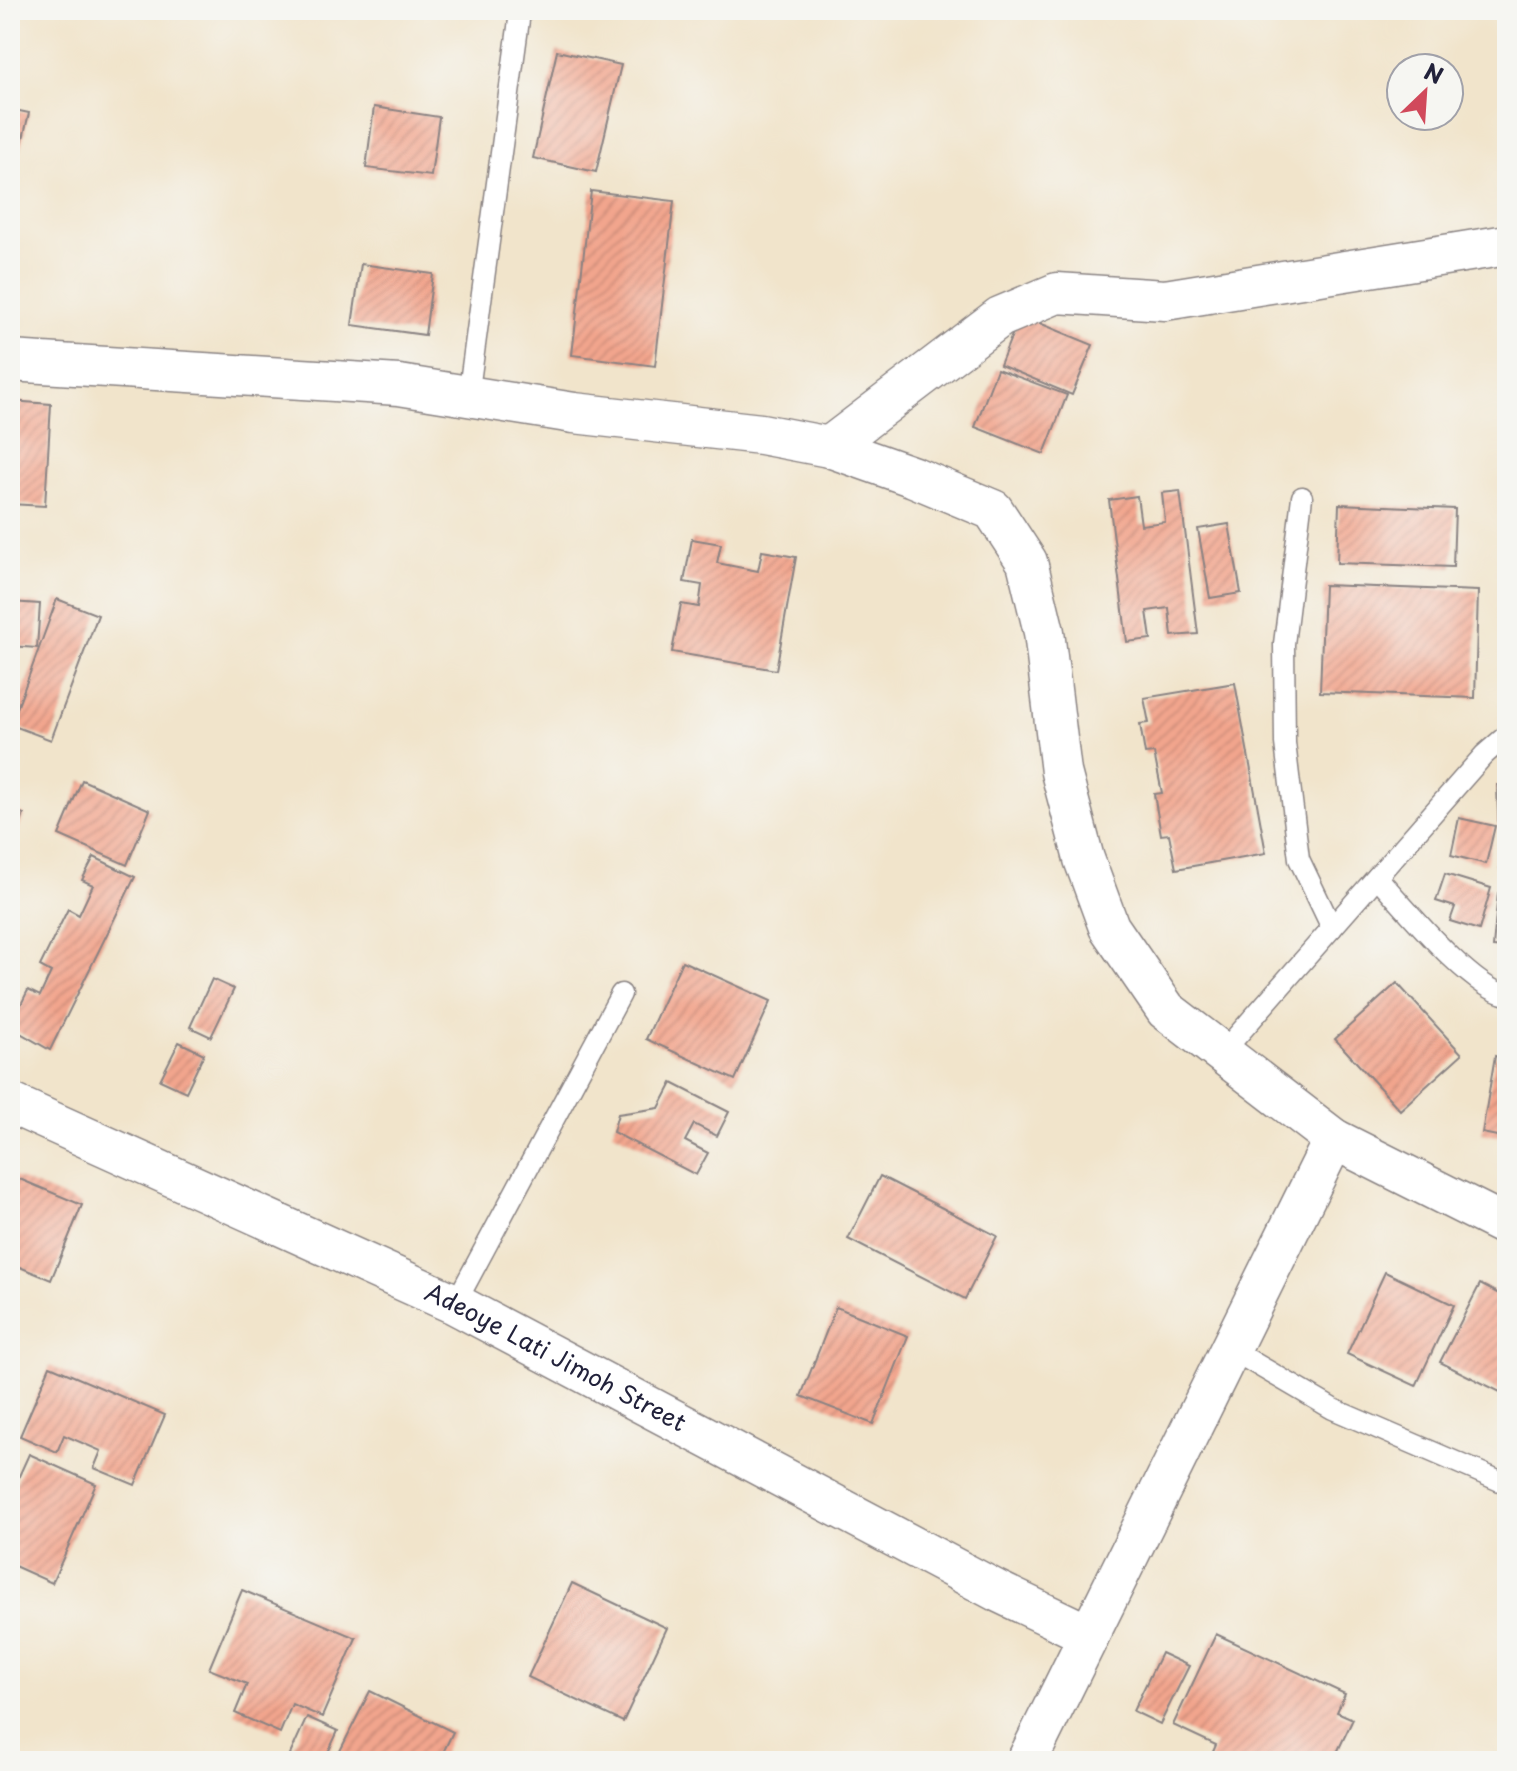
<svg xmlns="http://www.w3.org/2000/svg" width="1517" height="1771" font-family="'Playpen Sans',sans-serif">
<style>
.building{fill:url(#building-hatch)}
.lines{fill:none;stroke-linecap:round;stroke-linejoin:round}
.lane-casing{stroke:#8a8383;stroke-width:23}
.street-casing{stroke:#8a8383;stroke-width:43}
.lane{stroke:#fff;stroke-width:20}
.street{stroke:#fff;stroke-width:40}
.labels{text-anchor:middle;stroke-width:7;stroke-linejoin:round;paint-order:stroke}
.street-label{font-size:24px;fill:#22223b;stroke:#f6f6f2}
</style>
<defs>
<pattern id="building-hatch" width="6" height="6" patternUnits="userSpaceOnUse" patternTransform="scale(2)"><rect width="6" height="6" fill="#f2a58d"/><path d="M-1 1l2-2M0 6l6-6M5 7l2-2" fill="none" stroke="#cf8e7b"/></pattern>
</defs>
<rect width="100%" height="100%" fill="#f6f6f2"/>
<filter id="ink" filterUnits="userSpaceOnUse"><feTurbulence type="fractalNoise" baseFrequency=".0125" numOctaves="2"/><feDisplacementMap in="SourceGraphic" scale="16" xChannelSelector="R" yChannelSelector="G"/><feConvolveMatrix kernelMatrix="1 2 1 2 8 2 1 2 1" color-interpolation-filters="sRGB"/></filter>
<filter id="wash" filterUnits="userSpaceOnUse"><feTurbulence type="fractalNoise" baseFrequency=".006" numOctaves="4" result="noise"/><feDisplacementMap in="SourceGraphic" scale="32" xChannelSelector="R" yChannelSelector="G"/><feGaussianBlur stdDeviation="1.8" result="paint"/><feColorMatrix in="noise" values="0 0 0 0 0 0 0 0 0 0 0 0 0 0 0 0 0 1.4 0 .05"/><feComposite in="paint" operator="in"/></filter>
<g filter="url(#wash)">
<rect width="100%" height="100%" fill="#f1e4cb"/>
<g id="blocks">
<g class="building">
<polygon points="557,51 621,65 596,172 533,158"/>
<polygon points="374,107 439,117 431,176 366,168"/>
<polygon points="10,109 29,113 14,177 10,176"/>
<polygon points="591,191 674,201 655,366 572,355"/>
<polygon points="361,264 433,274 425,335 352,325"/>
<polygon points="1020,315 1093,345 1072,395 1000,365"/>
<polygon points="997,369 1067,395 1044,454 975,427"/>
<polygon points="10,401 51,404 45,506 10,504"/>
<polygon points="1180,491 1198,634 1172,636 1169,608 1147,611 1151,639 1127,642 1109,500 1137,496 1141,525 1165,522 1162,493"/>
<polygon points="1339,504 1455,509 1453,567 1337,563"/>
<polygon points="1229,524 1241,593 1210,598 1198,529"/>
<polygon points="692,539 721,544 717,563 758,571 762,551 796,557 776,670 672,652 681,604 699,607 702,585 684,582"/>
<polygon points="1324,585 1478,591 1475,698 1320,692"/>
<polygon points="57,599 98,615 51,740 11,725"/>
<polygon points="10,602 40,604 37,648 10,646"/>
<polygon points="1235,683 1266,853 1176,869 1169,834 1161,835 1154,794 1162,793 1154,753 1145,754 1140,724 1149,723 1144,698"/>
<polygon points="82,780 150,810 127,865 59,835"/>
<polygon points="1497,785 1507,785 1507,871 1500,872"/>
<polygon points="10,809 24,814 10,854"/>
<polygon points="1459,818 1495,826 1486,864 1451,855"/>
<polygon points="94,857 135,877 50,1050 10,1027 28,990 40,996 51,972 40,966 68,909 79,915 93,885 82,880"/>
<polygon points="1445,874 1491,888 1479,930 1450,921 1455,907 1436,901"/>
<polygon points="1498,893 1507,894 1507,948 1493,947"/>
<polygon points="682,961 771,1001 735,1080 646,1039"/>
<polygon points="212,979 234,989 211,1037 190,1027"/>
<polygon points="1397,983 1462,1054 1400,1110 1335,1039"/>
<polygon points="179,1042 204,1054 186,1092 160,1080"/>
<polygon points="1495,1056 1507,1058 1507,1138 1482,1133"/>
<polygon points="672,1083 729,1112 717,1136 694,1124 685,1141 708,1153 696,1175 613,1132 618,1114 659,1108"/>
<polygon points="10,1175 82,1205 51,1280 10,1263"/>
<polygon points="880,1176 997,1236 965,1299 848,1239"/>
<polygon points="1385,1272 1454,1305 1416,1386 1347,1354"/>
<polygon points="1480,1284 1507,1298 1507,1378 1500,1392 1440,1362"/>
<polygon points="836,1307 908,1336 873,1424 801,1396"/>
<polygon points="50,1366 165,1415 135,1485 94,1468 101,1451 64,1435 57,1452 20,1436"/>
<polygon points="29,1454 96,1484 52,1583 10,1564 10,1496"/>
<polygon points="572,1583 667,1628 623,1722 528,1677"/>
<polygon points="242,1590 356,1638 322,1717 292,1704 280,1733 235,1713 247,1684 209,1669"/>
<polygon points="1216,1634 1345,1694 1337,1712 1353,1719 1333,1761 1209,1761 1216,1745 1173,1725"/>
<polygon points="1161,1653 1189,1666 1160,1724 1133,1711"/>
<polygon points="370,1691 453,1732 439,1761 335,1761"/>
<polygon points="307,1717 338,1731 324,1761 287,1761"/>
</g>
</g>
</g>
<g filter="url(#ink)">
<use href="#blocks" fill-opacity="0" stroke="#8a8383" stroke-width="2"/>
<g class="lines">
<g class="lane-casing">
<g id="lane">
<polyline points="468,397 519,20"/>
<polyline points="1302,497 1284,644 1285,743 1299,859 1332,928"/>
<path d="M 1377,877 C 1404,906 1470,988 1507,995"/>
<polyline points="1222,1053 1484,755 1507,735"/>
<polyline points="455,1304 621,994"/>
<polyline points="1232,1350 1333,1409 1507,1484"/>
</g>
</g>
<g class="street-casing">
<g id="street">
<polyline points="10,361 399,385 574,413 761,434 829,447 914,477 993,510 1027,562 1044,632 1061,772 1084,859 1109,927 1166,1010 1334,1139 1507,1226"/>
<polyline points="829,447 1000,317 1057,293 1165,300 1507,245"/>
<path id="s1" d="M 10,1103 L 455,1304 L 997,1591 L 1089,1635"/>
<polyline points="1027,1761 1334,1139"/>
</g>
</g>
<use href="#lane" class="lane"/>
<use href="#street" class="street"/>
</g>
</g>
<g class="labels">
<g class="street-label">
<text dy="8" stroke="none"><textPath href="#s1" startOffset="602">Adeoye Lati Jimoh Street</textPath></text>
</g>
</g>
<rect width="1517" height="1771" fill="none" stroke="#f6f6f2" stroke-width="40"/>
<g transform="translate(1425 92) rotate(25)"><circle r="38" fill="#f6f6f2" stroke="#a1a1a9" stroke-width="2"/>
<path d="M0-6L14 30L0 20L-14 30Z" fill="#d1495b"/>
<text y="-12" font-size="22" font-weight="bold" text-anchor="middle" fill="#22223b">N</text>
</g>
</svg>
